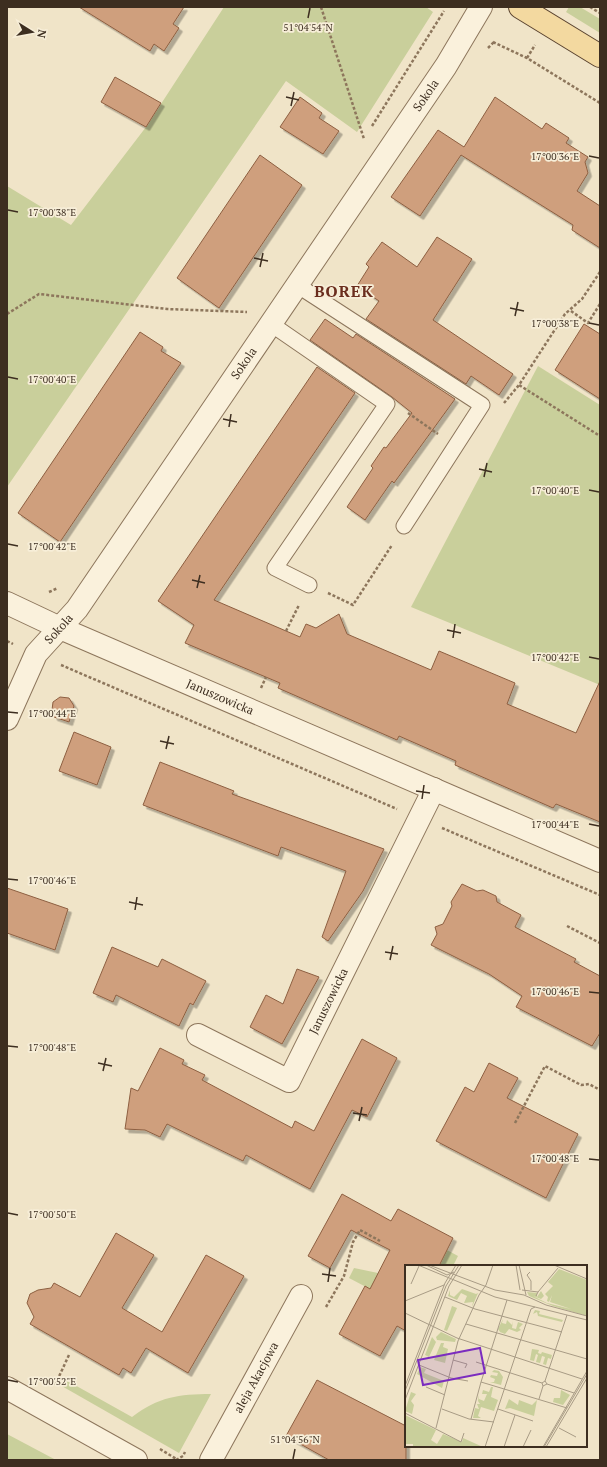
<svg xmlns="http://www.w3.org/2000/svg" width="607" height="1467" font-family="'PT Serif',serif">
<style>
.green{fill:#c9cf9b}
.building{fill:#cf9f7d;stroke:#8d5f41;filter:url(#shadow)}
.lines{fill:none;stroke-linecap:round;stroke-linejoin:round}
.lane-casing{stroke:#8d765c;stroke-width:17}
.street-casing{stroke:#8d765c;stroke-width:24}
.primary-casing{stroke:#5b4430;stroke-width:24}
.path{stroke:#8d765c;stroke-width:2.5;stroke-dasharray:3 2;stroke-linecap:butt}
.lane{stroke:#faf1dc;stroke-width:15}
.street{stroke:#faf1dc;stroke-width:22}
.primary{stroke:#f3d9a0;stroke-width:22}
.ticks{fill:none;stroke:#3d2e20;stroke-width:1.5}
.labels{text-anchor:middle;stroke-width:3.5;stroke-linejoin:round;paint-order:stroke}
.street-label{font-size:12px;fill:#3d2e20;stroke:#f7eed8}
.district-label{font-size:16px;font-weight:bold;letter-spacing:1px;fill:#6b2e1e;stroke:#f7eed8}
.inset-road{fill:none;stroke:#a89b85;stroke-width:1}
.view{fill:#7b2cbf;fill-opacity:0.15;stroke:#7b2cbf;stroke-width:2}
.inset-edge{fill:none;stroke:#3d2e20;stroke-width:2}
.ticks-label{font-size:10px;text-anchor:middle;fill:#3d2e20;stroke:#f7eed8;stroke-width:3.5;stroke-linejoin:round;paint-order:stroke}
</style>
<defs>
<filter id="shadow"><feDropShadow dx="3.5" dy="3.5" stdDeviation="0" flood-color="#0004"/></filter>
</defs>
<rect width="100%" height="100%" fill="#f0e4c8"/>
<g class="green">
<polygon points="224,7 426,7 433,12 357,132 286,81 7,487 7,186 71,225 146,127"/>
<polygon points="569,7 580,7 600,19 600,33 566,12"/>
<polygon points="538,366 600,405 600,685 411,607"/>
<polygon points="447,1250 458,1256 453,1266 439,1266"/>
<polygon points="354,1268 378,1273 406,1288 406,1308 349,1278"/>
<path d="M 64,1379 L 132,1417 C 158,1397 179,1394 211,1394 L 179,1453 L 60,1385 Z"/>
<polygon points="7,1434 56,1460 7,1460"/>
</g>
<g class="building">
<polygon points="79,7 184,7 173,24 179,28 164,51 154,44 150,51"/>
<polygon points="115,77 161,103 146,127 101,102"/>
<polygon points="300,97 322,113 319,118 339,131 323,154 280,127"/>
<polygon points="495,97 542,129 546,123 569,138 566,143 588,157 585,162 588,173 577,191 600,206 600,248 572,230 573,225 461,155 420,216 391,197 438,130 464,147"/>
<polygon points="260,155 302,185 219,308 177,278"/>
<polygon points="437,237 472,259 433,320 513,374 499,395 471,376 466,384 366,319 379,301 357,286 369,267 366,264 382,242 417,267"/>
<polygon points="325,319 353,338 356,334 455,399 394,483 392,481 365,520 347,507 373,468 371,466 384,447 386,448 412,413 392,397 310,340"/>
<polygon points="584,324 600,334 600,399 555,370"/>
<polygon points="140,332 163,347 161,351 181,363 60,542 18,513"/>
<polygon points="317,367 355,393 214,600 300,637 306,624 316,628 339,614 347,634 431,670 439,651 515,683 507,704 576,733 600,681 600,822 556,804 553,808 455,765 456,761 399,736 397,740 278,688 280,683 185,643 194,625 158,601"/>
<polygon points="60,697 69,698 74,706 69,722 54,717 52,710 53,702"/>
<polygon points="74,732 111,747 97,785 59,771"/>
<polygon points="160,762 234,791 232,794 384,849 363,891 328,941 322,937 346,871 281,847 278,856 143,805"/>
<polygon points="462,884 477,891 483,890 496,896 497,902 521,915 515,927 576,959 574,962 600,976 600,1033 592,1046 516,1007 522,996 489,974 431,945 437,934 435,927 443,924 452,906 451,902"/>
<polygon points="7,888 68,909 55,950 7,933"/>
<polygon points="112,947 158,967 162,959 206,981 193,1005 190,1003 179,1026 116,995 113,1002 93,993"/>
<polygon points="297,969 319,977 282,1044 250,1027 266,995 283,1004"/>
<polygon points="362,1039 397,1058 367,1117 352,1110 310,1189 246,1155 243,1161 167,1124 160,1137 145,1130 125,1129 131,1088 138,1091 160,1048 184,1060 182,1064 205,1075 202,1080 292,1128 295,1121 314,1131"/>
<polygon points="489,1063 518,1078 507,1098 578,1134 546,1198 436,1141 465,1087 474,1092"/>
<polygon points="342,1194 391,1221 398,1209 453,1238 439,1266 406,1266 406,1331 397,1326 380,1356 339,1334 365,1286 370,1289 390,1250 351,1230 330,1268 308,1256"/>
<polygon points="116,1233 154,1255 122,1308 162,1332 206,1255 244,1276 188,1373 146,1348 131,1373 123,1368 119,1375 30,1324 34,1317 27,1303 30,1294 38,1290 51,1288 54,1283 80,1297"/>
<polygon points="317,1380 406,1426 406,1460 329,1460 286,1436"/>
</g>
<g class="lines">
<g class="lane-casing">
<g id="lane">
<polyline points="297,285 482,405 404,526"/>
<polyline points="271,324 387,404 275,568 309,585"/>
</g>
</g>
<g class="street-casing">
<g id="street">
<path id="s1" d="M 7,603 L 60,628 L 600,861"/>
<path id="s2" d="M 7,719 L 36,654 L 77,609 L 446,66 L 481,7"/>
<path id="s3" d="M 198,1035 L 289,1081 L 434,789"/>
<polyline points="7,1388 136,1460"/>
<path id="s4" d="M 211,1460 L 301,1296"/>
</g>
</g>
<g class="primary-casing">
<polyline id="primary" points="520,7 600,56"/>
</g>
<g class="path">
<polyline points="321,7 364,139"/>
<polyline points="590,7 600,13"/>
<polyline points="493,42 527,58 600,103"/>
<polyline points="488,48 494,42"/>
<polyline points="527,58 535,45"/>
<polyline points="372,126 444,11"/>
<polyline points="600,272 582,299 565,314 519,385 600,436"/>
<polyline points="571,311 588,323 600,304"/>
<polyline points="7,314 39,294 167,309 247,312"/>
<polyline points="504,403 519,385"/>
<polyline points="408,413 438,434"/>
<polyline points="49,592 58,588"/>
<polyline points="328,593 353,605 392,545"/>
<polyline points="286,631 299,605"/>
<polyline points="7,641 13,644"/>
<polyline points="61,665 397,809"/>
<polyline points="261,688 266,677"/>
<polyline points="442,828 600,895"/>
<polyline points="567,926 600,943"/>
<polyline points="515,1123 545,1066 581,1085 589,1084 600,1090"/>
<polyline points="326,1307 344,1276 353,1242 360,1230 380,1241"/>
<polyline points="55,1385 69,1355"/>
<polyline points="160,1449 178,1460"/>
<polyline points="176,1460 183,1456 185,1452"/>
</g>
<use href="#lane" class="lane"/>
<use href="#street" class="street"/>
<use href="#primary" class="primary"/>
</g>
<path class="ticks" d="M 308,18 L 310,8M 286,97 L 299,100M 291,106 L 294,92M 589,156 L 599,158M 8,210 L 18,212M 254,258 L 268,261M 260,267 L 263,253M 510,308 L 524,311M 515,316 L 518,302M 589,323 L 599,325M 8,377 L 18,379M 223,419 L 237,422M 229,427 L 231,414M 479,469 L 492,472M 484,477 L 487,463M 589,490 L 599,492M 8,544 L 18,546M 192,580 L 205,583M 197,588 L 200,575M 447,630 L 461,633M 453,638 L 455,624M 589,657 L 599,659M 8,712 L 18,713M 160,741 L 174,744M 166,749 L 169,736M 416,791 L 430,793M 422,799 L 424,785M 589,824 L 599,826M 8,879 L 18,880M 129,902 L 143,905M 135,910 L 137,897M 385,952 L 398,954M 390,960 L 393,946M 589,992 L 599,993M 8,1046 L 18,1047M 98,1063 L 112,1066M 103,1071 L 106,1058M 353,1113 L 367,1115M 359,1121 L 362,1107M 589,1159 L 599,1160M 8,1213 L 18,1215M 322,1274 L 336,1276M 328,1282 L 330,1268M 8,1380 L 18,1382M 293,1459 L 295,1449"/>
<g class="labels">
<g class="street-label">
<text dy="4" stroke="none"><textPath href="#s2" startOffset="753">Sokola</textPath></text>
<text dy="4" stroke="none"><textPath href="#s2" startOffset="429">Sokola</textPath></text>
<text dy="4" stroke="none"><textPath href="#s2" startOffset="105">Sokola</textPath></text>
<text dy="4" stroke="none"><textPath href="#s1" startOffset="233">Januszowicka</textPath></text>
<text dy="4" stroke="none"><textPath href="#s3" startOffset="191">Januszowicka</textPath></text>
<text dy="4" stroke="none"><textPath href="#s4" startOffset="94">aleja Akacjowa</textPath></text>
</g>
<g class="district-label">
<text x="344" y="297">BOREK</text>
</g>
</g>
<g transform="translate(405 1265)">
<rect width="182" height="182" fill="#f0e4c8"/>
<path d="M 154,4 L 182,15 L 182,51 L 148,41 L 124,31 L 122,27 L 132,28 L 132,32 L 136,26 L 139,31 L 136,34 L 128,31 L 142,38 L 166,44 L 145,37 L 147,30 L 144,37 L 142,36 L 143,32 L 140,29 L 148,21 L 143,17 ZM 57,24 L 71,29 L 73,28 L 67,42 L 68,37 L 59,38 L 62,31 L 56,28 L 52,35 L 43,31 L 45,25 L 45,30 L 49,32 ZM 47,41 L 52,43 L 42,66 L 39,65 ZM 130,45 L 135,46 L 134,49 L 158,55 L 157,57 L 133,51 L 132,47 L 128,49 ZM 98,54 L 97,58 L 101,59 L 102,55 L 107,60 L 108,56 L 107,63 L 111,64 L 113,57 L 118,59 L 114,63 L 116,65 L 112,67 L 104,64 L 100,69 L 95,67 L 93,64 ZM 36,67 L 51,74 L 50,77 L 32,75 L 31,72 ZM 27,72 L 31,77 L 24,92 L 20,90 ZM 36,78 L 39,78 L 38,82 L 43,84 L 40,98 L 29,95 ZM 127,84 L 134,85 L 133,88 L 136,89 L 137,87 L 147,90 L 146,94 L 143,93 L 141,100 L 138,99 L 140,92 L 137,91 L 135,98 L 131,97 L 133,90 L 131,89 L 129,96 L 125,95 ZM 15,102 L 21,104 L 19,108 L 39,116 L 37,123 L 12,109 ZM 89,105 L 94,106 L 98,112 L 96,120 L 85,117 L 89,117 L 90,114 L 85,112 L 86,110 L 92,111 L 93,108 L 87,107 ZM 86,122 L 88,122 L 86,132 L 93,135 L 89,146 L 76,142 L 73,151 L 76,153 L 68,153 L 70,143 L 74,144 L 72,139 L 75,139 L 73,136 L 74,130 L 74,134 L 79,136 L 82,129 L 77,129 L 78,125 L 84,127 ZM 156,125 L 165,130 L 158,140 L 148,137 L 149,133 L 155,133 ZM 6,127 L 11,129 L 6,136 L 9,140 L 7,149 L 0,146 ZM 104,134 L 113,140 L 114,135 L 127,140 L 132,135 L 129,151 L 105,143 L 100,144 ZM 0,150 L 31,165 L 26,175 L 32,179 L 38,169 L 57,177 L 58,173 L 78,182 L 8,182 L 8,179 L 0,179 Z" fill="#c9cf9b"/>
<path class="inset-road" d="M 13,0 L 90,32 L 182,55M 21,0 L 42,10 L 49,7M 24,0 L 90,25 L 119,30 L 141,40 L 182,51M 111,0 L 115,25M 114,0 L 121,30M 149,0 L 182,14M 125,7 L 122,10 L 126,16 L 126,25M 6,19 L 14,1M 117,25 L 133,27 L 131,31M 133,27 L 153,3M 40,32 L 70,44 L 157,67M 0,36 L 39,20M 0,48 L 52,73 L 177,114M 61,59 L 182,94M 48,95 L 62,99 L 60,103M 71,97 L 137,118 L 140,116 L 142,119 L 138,121 L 137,118M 14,100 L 46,113 L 63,116M 140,116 L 162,50M 76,117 L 162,143M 76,117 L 102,35M 142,119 L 169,128M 0,121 L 40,18 L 51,0M 21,122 L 40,130M 0,126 L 41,21 L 54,0M 134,134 L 138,121M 0,135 L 44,21 L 57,0M 37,144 L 64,154 L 89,157M 93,144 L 128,156M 0,148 L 56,177 L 59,168M 66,154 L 76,117M 31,163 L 53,76 L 74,30 L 81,20 L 88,0M 154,163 L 171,172M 80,182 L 126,44 L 130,42M 99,182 L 110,150M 118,182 L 126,165M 138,182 L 182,106M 139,182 L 182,109M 141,182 L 182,113"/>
<path class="view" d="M 75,83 L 80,108 L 18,120 L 13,95 Z"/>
<rect width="182" height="182" class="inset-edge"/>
</g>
<g class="ticks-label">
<text x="308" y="31">51°04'54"N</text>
<text x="555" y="160">17°00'36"E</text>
<text x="52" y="216">17°00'38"E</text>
<text x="555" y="327">17°00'38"E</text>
<text x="52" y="383">17°00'40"E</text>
<text x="555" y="494">17°00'40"E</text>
<text x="52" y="550">17°00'42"E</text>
<text x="555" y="661">17°00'42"E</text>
<text x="52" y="717">17°00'44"E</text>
<text x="555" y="828">17°00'44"E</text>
<text x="52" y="884">17°00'46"E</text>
<text x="555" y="995">17°00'46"E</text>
<text x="52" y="1051">17°00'48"E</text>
<text x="555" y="1162">17°00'48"E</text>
<text x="52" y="1218">17°00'50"E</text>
<text x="52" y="1385">17°00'52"E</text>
<text x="295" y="1443">51°04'56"N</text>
</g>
<rect width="607" height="1467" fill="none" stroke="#3d2e20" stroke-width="16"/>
<g transform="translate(32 32) rotate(101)" stroke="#f7eed8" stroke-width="3" paint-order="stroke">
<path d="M0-3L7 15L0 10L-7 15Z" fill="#3d2e20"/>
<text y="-6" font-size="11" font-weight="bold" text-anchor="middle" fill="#3d2e20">N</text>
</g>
</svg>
